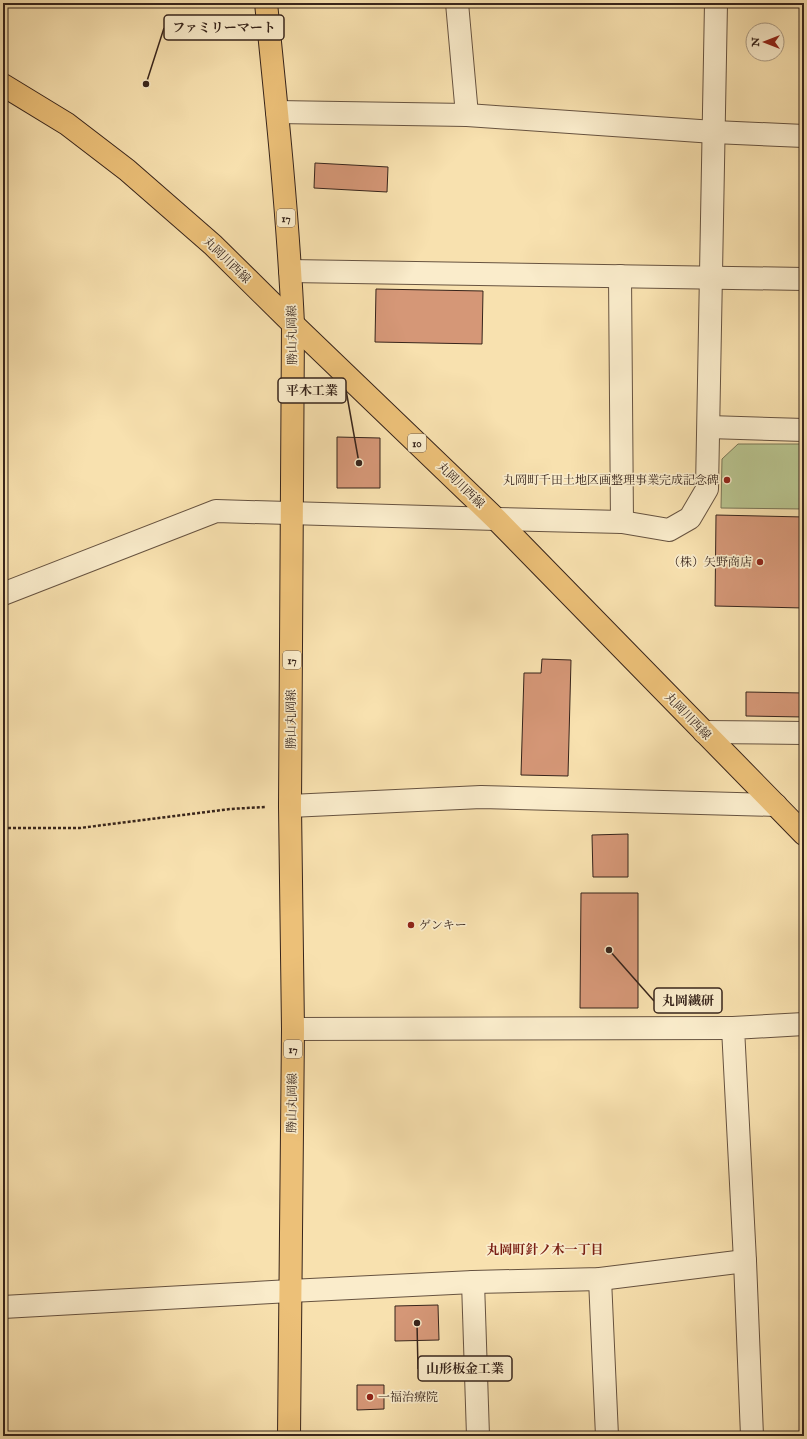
<svg xmlns="http://www.w3.org/2000/svg" width="807" height="1439" font-family="'IM FELL English','Noto Serif JP',serif">
<style>
.green{fill:#b8c48f;stroke:#787455}
.building{fill:#d59777;stroke:#37241b}
.lines{fill:none;stroke-linecap:round;stroke-linejoin:round}
.minor-casing{stroke:#675340;stroke-width:24}
.tertiary-casing{stroke:#675340;stroke-width:24}
.primary-casing{stroke:#37241b;stroke-width:24}
.path{stroke:#37241b;stroke-width:2.5;stroke-dasharray:3 2;stroke-linecap:butt}
.minor{stroke:#faeccb;stroke-width:22}
.tertiary{stroke:#faeccb;stroke-width:22}
.primary{stroke:#ecc078;stroke-width:22}
.poi-dot{fill:#8f2418;stroke:#faeccb;stroke-width:1.5}
.labels{text-anchor:middle;stroke-width:3.5;stroke-linejoin:round;paint-order:stroke}
.shield{fill:#faeccb;stroke:#726050;stroke-width:1}
.shield-label{font-size:11px;font-weight:bold;fill:#37241b}
.street-label{font-size:12px;fill:#37241b;stroke:#faeccb}
.poi-label{font-size:12px;fill:#37241b;stroke:#faeccb;text-anchor:end}
.neighbourhood-label{font-size:13px;font-weight:bold;fill:#7a1f14;stroke:#faeccb}
.leader{fill:none;stroke:#37241b;stroke-width:1.5}
.callout-dot{fill:#37241b;stroke:#faeccb;stroke-width:1.5}
.callout{fill:#faeccb;stroke:#37241b;stroke-width:1.5}
.callout-label{font-size:13px;text-anchor:middle;font-weight:bold;fill:#37241b}
</style>
<rect width="100%" height="100%" fill="#f8e1af"/>
<filter id="stains"><feTurbulence type="fractalNoise" baseFrequency=".005" numOctaves="4"/><feColorMatrix values="0 0 0 0 .2 0 0 0 0 .09 0 0 0 0 .02 0 0 0 .5 -.17"/></filter>
<radialGradient id="worn" r=".72"><stop offset=".6" stop-color="#630" stop-opacity="0"/><stop offset="1" stop-color="#630" stop-opacity=".3"/></radialGradient>
<polygon class="green" points="738,444 804,444 804,509 721,508 722,459"/>
<g class="building">
<polygon points="315,163 388,167 387,192 314,188"/>
<polygon points="376,289 483,291 482,344 375,342"/>
<polygon points="337,437 380,438 380,488 337,488"/>
<polygon points="716,515 804,517 804,608 715,606"/>
<polygon points="542,659 571,660 568,776 521,775 524,673 541,673"/>
<polygon points="746,692 804,693 804,717 746,716"/>
<polygon points="628,834 628,877 593,877 592,835"/>
<polygon points="581,893 638,893 638,1008 580,1008"/>
<polygon points="802,1037 804,1037 803,1079"/>
<polygon points="801,1151 804,1151 804,1235"/>
<polygon points="438,1305 439,1340 395,1341 395,1306"/>
<polygon points="357,1385 384,1385 384,1409 357,1410"/>
</g>
<g class="lines">
<g class="minor-casing">
<g id="minor">
<polyline points="457,3 467,115"/>
<polyline points="277,112 467,115 714,132 804,136"/>
<polyline points="290,271 804,279"/>
<polyline points="620,276 622,522"/>
<polyline points="709,427 804,430"/>
<polyline points="3,594 216,511 496,519"/>
<polyline points="704,732 804,733"/>
<polyline points="290,806 481,797 776,805"/>
<polyline points="293,1029 733,1028"/>
<polyline points="600,1279 607,1436"/>
<polyline points="473,1282 478,1436"/>
<polyline points="3,1307 290,1291 473,1282 600,1279 745,1261"/>
<polyline points="752,1436 745,1261 733,1028 804,1024"/>
</g>
</g>
<g class="tertiary-casing">
<polyline id="tertiary" points="496,519 622,522 669,530 690,518 707,489 716,3"/>
</g>
<g class="primary-casing">
<g id="primary">
<path d="M 266,3 C 277,110 288,217 293,324 L 290,806 L 293,1029 L 289,1436"/>
<polyline points="3,85 67,124 127,170 213,245 293,324 496,519 804,834"/>
</g>
</g>
<polyline class="path" points="3,828 80,828 230,809 265,807"/>
<use href="#minor" class="minor"/>
<use href="#tertiary" class="tertiary"/>
<use href="#primary" class="primary"/>
</g>
<g class="poi-dot">
<circle cx="727" cy="480" r="4"/>
<circle cx="760" cy="562" r="4"/>
<circle cx="411" cy="925" r="4"/>
<circle cx="370" cy="1397" r="4"/>
</g>
<g class="labels">
<g class="shield">
<rect x="277" y="209" width="18" height="18" rx="3"/>
<rect x="408" y="434" width="18" height="18" rx="3"/>
<rect x="283" y="651" width="18" height="18" rx="3"/>
<rect x="284" y="1040" width="18" height="18" rx="3"/>
</g>
<g class="shield-label">
<text x="286" y="222">17</text>
<text x="417" y="447">10</text>
<text x="292" y="664">17</text>
<text x="293" y="1053">17</text>
</g>
<g class="street-label">
<text transform="translate(227 260) rotate(44)" y="4">丸岡川西線</text>
<text transform="translate(292 335) rotate(-91)" y="4">勝山丸岡線</text>
<text transform="translate(461 485) rotate(44)" y="4">丸岡川西線</text>
<text transform="translate(688 716) rotate(46)" y="4">丸岡川西線</text>
<text transform="translate(291 719) rotate(-90)" y="4">勝山丸岡線</text>
<text transform="translate(292 1103) rotate(-89)" y="4">勝山丸岡線</text>
</g>
<g class="poi-label">
<text x="719" y="484">丸岡町千田土地区画整理事業完成記念碑</text>
<text x="752" y="566">（株）矢野商店</text>
<text x="419" y="929" text-anchor="start">ゲンキー</text>
<text x="378" y="1401" text-anchor="start">一福治療院</text>
</g>
<g class="neighbourhood-label">
<text x="545" y="1254">丸岡町針ノ木一丁目</text>
</g>
</g>
<path class="leader" d="M146 84L164 28M359 463L346 390M609 950L654 1001M417 1323L418 1369"/>
<g class="callout-dot">
<circle cx="146" cy="84" r="4"/>
<circle cx="359" cy="463" r="4"/>
<circle cx="609" cy="950" r="4"/>
<circle cx="417" cy="1323" r="4"/>
</g>
<g class="callout">
<rect x="164" y="15" width="120" height="25" rx="4"/>
<rect x="278" y="378" width="68" height="25" rx="4"/>
<rect x="654" y="988" width="68" height="25" rx="4"/>
<rect x="418" y="1356" width="94" height="25" rx="4"/>
</g>
<g class="callout-label">
<text x="224" y="32">ファミリーマート</text>
<text x="312" y="395">平木工業</text>
<text x="688" y="1005">丸岡繊研</text>
<text x="465" y="1373">山形板金工業</text>
</g>
<rect width="807" height="1439" fill="none" stroke="#f8e1af" stroke-width="16"/>
<rect x="4" y="4" width="799" height="1431" fill="none" stroke="#37241b" stroke-width="2"/>
<rect x="8" y="8" width="791" height="1423" fill="none" stroke="#37241b"/>
<g transform="translate(765 42) rotate(270)"><circle r="19" fill="#faeccb" stroke="#ac9c85"/>
<path d="M0-3L7 15L0 10L-7 15Z" fill="#8f2418"/>
<text y="-6" font-size="11" font-weight="bold" text-anchor="middle" fill="#37241b">N</text>
</g>
<rect width="100%" height="100%" filter="url(#stains)"/>
<rect width="100%" height="100%" fill="url(#worn)"/>
</svg>
